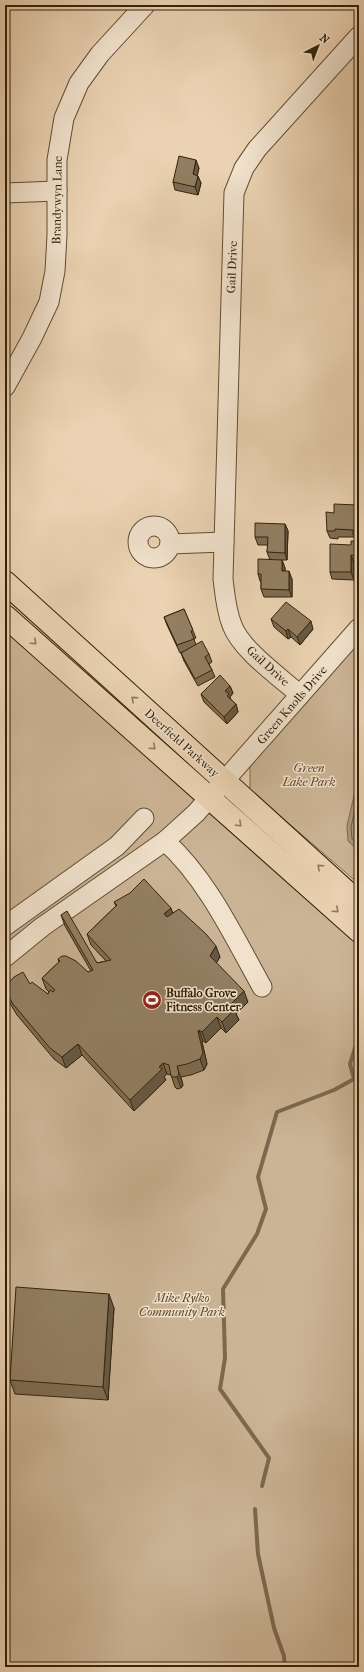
<svg xmlns="http://www.w3.org/2000/svg" width="364" height="1672" font-family="'IM FELL French Canon',serif">
<style>
.green{fill:#cbb495;stroke:#7f6b50}
.water{fill:#ac9679;stroke:#7c684d}
.lines{fill:none;stroke-linecap:round;stroke-linejoin:round}
.shore{stroke:#705c42;stroke-width:1}
.stream{stroke:#7c684d;stroke-width:4}
.minor-casing{stroke:#614e34;stroke-width:21}
.major-casing{stroke:#33220a;stroke-width:24}
.minor{stroke:#f1e2cd;stroke-width:19}
.major{stroke:#ead2b2;stroke-width:22}
.wall{fill:#7e6c53;stroke:#33220a}
.shaded-wall{fill:#665844;stroke:#33220a}
.building{fill:#927e61;stroke:#33220a}
.oneway{stroke:#8e7a5e}
.labels{text-anchor:middle;stroke-width:3;stroke-linejoin:round;paint-order:stroke}
.street-label{font-size:12px;fill:#33220a;stroke:#f1e2cd}
.park-label{font-size:12px;font-style:italic;fill:#59462d;stroke:#f1e2cd}
.poi-label{font-size:12px;font-weight:bold;fill:#33220a;stroke:#f1e2cd;text-anchor:start}
</style>
<rect width="100%" height="100%" fill="#ead2b2"/>
<filter id="stains"><feTurbulence type="fractalNoise" baseFrequency=".005" numOctaves="4"/><feColorMatrix values="0 0 0 0 .2 0 0 0 0 .09 0 0 0 0 .02 0 0 0 .5 -.17"/></filter>
<radialGradient id="worn" r=".72"><stop offset=".6" stop-color="#630" stop-opacity="0"/><stop offset="1" stop-color="#630" stop-opacity=".3"/></radialGradient>
<g class="green">
<polygon points="12,633 359,944 359,1667 5,1667 5,641"/>
<polygon points="359,640 359,884 250,790 250,766"/>
</g>
<polygon class="water" points="359,774 359,851 348,841 347,826"/>
<g class="lines">
<polyline class="shore" points="359,792 351,827 352,839 359,846"/>
<g class="stream">
<polyline points="262,1486 269,1458 220,1389 225,1358 223,1289 257,1234 266,1209 258,1177 277,1112 334,1090 354,1079 350,1064 359,1035"/>
<polyline points="255,1509 258,1554 274,1628 284,1656 285,1667"/>
</g>
<g class="minor-casing">
<g id="minor">
<polyline points="5,193 57,191"/>
<polyline points="5,387 32,338 49,302 55,271 57,235 57,160 64,118 79,83 100,54 145,5"/>
<circle cx="154" cy="542" r="16"/>
<polyline points="170,544 224,542"/>
<path d="M 300,695 C 280,677 241,650 232,625 C 226,610 225,595 223,579 L 234,193 L 244,168 L 257,149 L 359,36"/>
<path d="M 165,841 C 208,880 234,937 262,987"/>
<polyline points="5,926 117,846 144,818"/>
<polyline points="5,957 42,927 165,841 196,813 359,628"/>
</g>
</g>
<g class="major-casing">
<g id="major">
<polyline points="5,582 359,903"/>
<polyline points="5,616 359,931"/>
</g>
</g>
<use href="#minor" class="minor"/>
<use href="#major" class="major"/>
</g>
<g class="wall">
<polygon points="199,168 197,175 201,183 198,195 175,190 173,182"/>
<polygon points="357,505 359,509 359,563 354,563 354,580 332,579 330,572 351,545 355,541 354,537 338,537 338,539 330,538 327,531 334,513"/>
<polygon points="285,524 288,531 287,560 282,560 285,568 285,571 292,579 292,597 264,597 261,589 261,582 260,581 258,574 270,560 267,552 268,545 258,545 255,537"/>
<polygon points="184,609 196,638 194,639 196,645 209,654 212,662 209,664 212,670 215,677 198,686 184,661 181,653 183,652 180,653 167,625 164,617"/>
<polygon points="271,619 313,629 300,645 291,637 288,639 274,627"/>
<polygon points="230,686 233,693 230,697 231,700 236,704 238,712 227,724 204,702 201,694"/>
<polygon points="114,902 173,913 220,957 216,963 248,1002 236,1014 239,1020 226,1033 221,1028 206,1043 203,1041 202,1042 207,1064 204,1070 191,1075 181,1077 183,1085 181,1088 177,1089 175,1087 171,1075 167,1074 164,1077 166,1080 134,1111 82,1055 66,1068 54,1059 17,1015 8,1000 5,993 5,987 30,984 48,994 49,992 46,989 42,978 59,962 58,959 88,972 91,971 65,926 61,915 97,963 106,961 91,945 87,934 116,906"/>
<polygon points="114,1308 108,1400 15,1394 10,1380"/>
</g>
<g class="shaded-wall">
<polygon points="196,160 199,168 196,182 193,174"/>
<polygon points="198,176 201,183 198,195 195,187"/>
<polygon points="357,505 359,509 359,524 357,520"/>
<polygon points="285,524 288,531 287,560 285,553"/>
<polygon points="351,555 354,563 354,580 351,572"/>
<polygon points="282,560 285,568 285,579 282,571"/>
<polygon points="289,571 292,579 292,597 289,590"/>
<polygon points="311,621 313,629 300,645 297,637"/>
<polygon points="288,629 291,637 288,639 286,631"/>
<polygon points="230,686 233,693 230,697 232,702 230,704 225,691"/>
<polygon points="236,704 238,712 227,724 224,717"/>
<polygon points="171,908 175,919 168,925 164,914"/>
<polygon points="216,946 220,957 214,967 210,956"/>
<polygon points="244,991 248,1002 236,1014 239,1020 226,1033 222,1022 230,1005"/>
<polygon points="217,1017 221,1028 206,1043 202,1032"/>
<polygon points="199,1030 203,1041 202,1042 207,1064 204,1070 200,1059 198,1031"/>
<polygon points="78,1044 82,1055 66,1068 62,1057"/>
<polygon points="163,1063 167,1074 164,1077 166,1080 134,1111 130,1100"/>
<polygon points="177,1066 183,1085 181,1088 177,1077"/>
<polygon points="109,1294 114,1308 108,1400 103,1387"/>
</g>
<g class="building">
<polygon points="179,156 196,160 193,174 198,176 195,187 173,182"/>
<polygon points="334,504 357,505 357,520 359,520 359,535 353,535 353,530 335,529 335,531 327,531 326,512 334,513"/>
<polygon points="255,523 285,524 285,553 267,552 268,537 255,537"/>
<polygon points="351,541 359,541 359,556 351,555 351,572 330,572 330,544 351,545"/>
<polygon points="258,559 282,560 282,571 289,571 289,590 261,589 261,574 258,574"/>
<polygon points="286,602 311,621 297,637 288,629 286,631 271,619"/>
<polygon points="184,609 193,630 191,631 194,639 177,645 164,617"/>
<polygon points="202,641 209,654 205,657 212,670 195,679 181,653"/>
<polygon points="220,675 230,686 225,691 229,694 227,696 236,704 224,717 201,694"/>
<polygon points="144,879 171,908 164,914 167,917 179,909 206,934 216,946 210,956 244,991 230,1005 235,1009 222,1022 217,1017 202,1032 199,1030 198,1031 203,1053 200,1059 187,1064 177,1066 179,1074 177,1077 173,1077 171,1076 169,1065 163,1063 159,1067 162,1069 130,1100 78,1044 62,1057 50,1048 13,1004 5,991 5,987 14,977 23,972 30,984 32,982 48,994 50,990 53,992 55,990 42,978 60,961 58,959 62,956 66,956 76,961 88,972 93,970 61,915 67,911 97,963 111,960 87,934 117,905 114,902 130,893"/>
<polygon points="16,1287 109,1294 103,1387 10,1380"/>
</g>
<defs><path id="oneway-chevron" d="M-2-3.5L2.5 0L-2 3.5" fill="none" stroke-width="1.6" stroke-linecap="round" stroke-linejoin="round"/></defs>
<g class="oneway">
<use href="#oneway-chevron" transform="translate(34 642) rotate(42)"/>
<use href="#oneway-chevron" transform="translate(134 699) rotate(-138)"/>
<use href="#oneway-chevron" transform="translate(153 747) rotate(42)"/>
<use href="#oneway-chevron" transform="translate(239 824) rotate(42)"/>
<use href="#oneway-chevron" transform="translate(320 867) rotate(-138)"/>
<use href="#oneway-chevron" transform="translate(336 910) rotate(42)"/>
</g>
<defs>
<g id="stadium-disc" transform="scale(1)"><circle r="9.5" fill="#8f2418" stroke="#f1e2cd"/><path d="M0-5a6.5 5 0 1 0 0 10a6.5 5 0 1 0 0-10ZM-3.5-1.8h7v3.6h-7Z" fill="#fff"/></g>
</defs>
<g fill-rule="evenodd">
<use href="#stadium-disc" x="152" y="1000"/>
</g>
<g class="labels">
<g class="street-label">
<text transform="translate(57 200) rotate(-89)" y="4">Brandywyn Lane</text>
<text transform="translate(232 267) rotate(-88)" y="4">Gail Drive</text>
<text transform="translate(268 666) rotate(42)" y="4">Gail Drive</text>
<text transform="translate(292 705) rotate(-49)" y="4">Green Knolls Drive</text>
<text transform="translate(182 743) rotate(42)" y="4">Deerfield Parkway</text>
</g>
<g class="park-label">
<text x="309" y="772">Green<tspan x="309" dy="14">Lake Park</tspan></text>
<text x="182" y="1302">Mike Rylko<tspan x="182" dy="14">Community Park</tspan></text>
</g>
<g class="poi-label">
<text x="166" y="997">Buffalo Grove<tspan x="166" dy="14">Fitness Center</tspan></text>
</g>
</g>
<rect width="364" height="1672" fill="none" stroke="#ead2b2" stroke-width="20"/>
<rect x="6" y="6" width="352" height="1660" fill="none" stroke="#33220a" stroke-width="2"/>
<rect x="10" y="10" width="344" height="1652" fill="none" stroke="#33220a"/>
<g transform="translate(318 46) rotate(42)" stroke="#f1e2cd" stroke-width="3" paint-order="stroke">
<path d="M0-3L7 15L0 10L-7 15Z" fill="#33220a"/>
<text y="-6" font-size="11" font-weight="bold" text-anchor="middle" fill="#33220a">N</text>
</g>
<rect width="100%" height="100%" filter="url(#stains)"/>
<rect width="100%" height="100%" fill="url(#worn)"/>
</svg>
